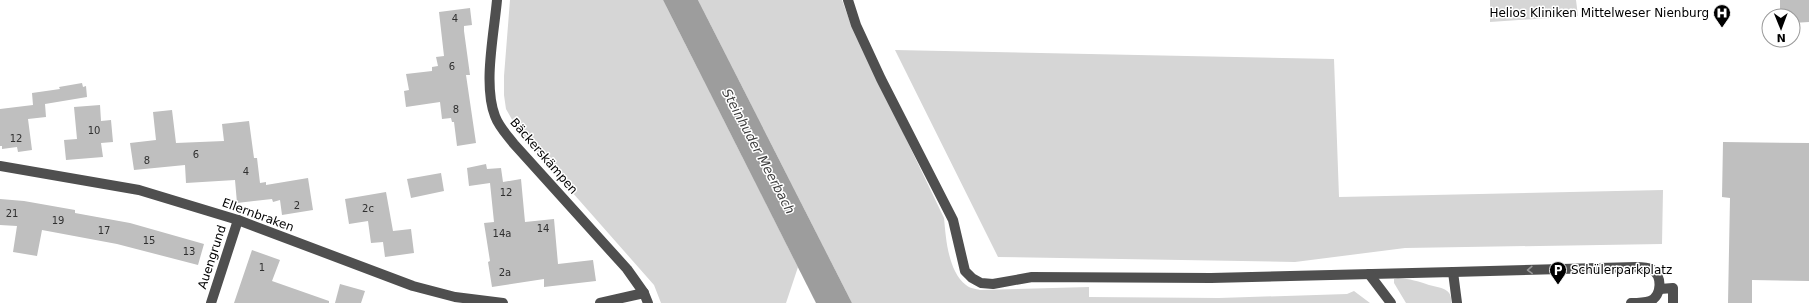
<svg xmlns="http://www.w3.org/2000/svg" width="1809" height="303" font-family="'DejaVu Sans',sans-serif">
<style>
.green{fill:#d6d6d6}
.water{fill:#9d9d9d}
.building{fill:#bfbfbf}
.lines{fill:none;stroke-linecap:round;stroke-linejoin:round}
.minor{stroke:#4f4f4f;stroke-width:10}
.oneway{stroke:#959595}
.labels{text-anchor:middle;stroke-width:3;stroke-linejoin:round;paint-order:stroke}
.number-label{font-size:10px;fill:#303030}
.poi-label{font-size:12px;fill:#000;stroke:#fff;text-anchor:end}
.street-label{font-size:12px;fill:#000;stroke:#fff}
.water-label{font-size:13px;font-style:italic;fill:#3e3e3e;stroke:#fff}
</style>
<rect width="100%" height="100%" fill="#fff"/>
<g class="green">
<polygon points="510,0 663,0 798,267 786,303 661,303 654,285 519,132 506,109 504,95 504,76"/>
<path d="M 698,0 L 842,0 L 850,22 L 944,218 C 946,239 948,271 966,285 C 969,288 976,289 980,290 L 1089,287 L 1089,297 L 1219,298 L 1347,294 L 1354,291 L 1370,303 L 852,303 Z"/>
<polygon points="1490,0 1576,0 1578,16 1490,22"/>
<polygon points="895,50 1334,59 1339,197 1663,190 1662,244 1405,248 1295,262 998,257"/>
<path d="M 1398,278 C 1411,279 1417,281 1429,285 C 1440,288 1453,288 1451,303 L 1406,303 L 1394,283 L 1394,279 Z"/>
</g>
<polygon class="water" points="663,0 698,0 852,303 816,303"/>
<g class="building">
<polygon points="1780,0 1809,0 1809,22 1793,23 1793,16 1780,16"/>
<polygon points="470,8 472,25 464,26 464,31 470,75 466,75 476,143 457,146 454,122 452,122 451,118 442,119 440,102 406,107 404,91 409,90 406,74 432,71 432,67 438,66 436,57 444,56 439,12"/>
<polygon points="82,83 83,87 86,86 87,97 45,104 46,117 28,119 32,150 18,152 17,147 2,149 2,146 0,146 0,109 33,105 32,93 60,89 59,87"/>
<polygon points="100,105 101,121 111,120 113,142 101,143 103,157 66,160 64,140 77,139 74,107"/>
<polygon points="172,110 176,143 224,141 222,124 249,121 254,158 257,158 260,183 266,182 266,185 308,178 313,210 282,215 280,200 273,202 272,199 237,203 235,180 186,183 185,165 134,170 130,143 156,140 153,112"/>
<polygon points="1723,142 1809,143 1809,281 1752,280 1752,303 1728,303 1730,198 1722,197"/>
<polygon points="486,164 487,169 501,168 503,182 521,179 525,222 554,219 558,264 593,260 596,281 544,287 544,279 492,287 488,262 490,261 484,223 494,222 490,183 469,186 467,168"/>
<polygon points="441,173 444,191 411,198 407,179"/>
<polygon points="386,192 393,231 411,229 414,253 385,257 383,242 371,243 368,221 349,224 345,199"/>
<polygon points="0,199 24,201 75,210 75,213 130,223 204,244 198,265 117,244 42,230 37,256 13,252 17,226 0,225"/>
<polygon points="252,250 280,260 272,281 329,301 329,303 234,303"/>
<polygon points="340,284 365,291 361,303 335,303"/>
</g>
<g class="lines">
<g class="minor">
<path d="M 497,0 C 494,34 483,85 495,116 C 499,127 507,135 514,144 L 627,269 L 644,293 L 648,303"/>
<polyline points="848,0 856,25 881,79 953,220 965,271 972,278 981,283 993,284 1032,277 1211,278 1453,272 1457,303"/>
<polyline points="0,166 139,190 238,220 413,286 455,297 503,303"/>
<path d="M 1453,272 L 1636,267 C 1641,267 1647,267 1651,269 C 1663,275 1662,296 1650,301 C 1644,303 1637,303 1631,303"/>
<polyline points="1369,274 1391,303"/>
<polyline points="1660,289 1673,288 1673,303"/>
<polyline points="211,303 238,220"/>
<polyline points="600,303 644,293"/>
</g>
</g>
<defs><path id="oneway-chevron" d="M-2-3.5L2.5 0L-2 3.5" fill="none" stroke-width="1.6" stroke-linecap="round" stroke-linejoin="round"/></defs>
<use class="oneway" href="#oneway-chevron" transform="translate(1530 270) rotate(178)"/>
<defs>
<g id="hospital-pin" transform="scale(0.9)"><path d="M0 17L-7.5 6A9.5 9.5 0 1 1 7.5 6Z" fill="#000" stroke="#fff"/><path d="M-5-5h3v3.5h4V-5h3V5h-3V1.5h-4V5h-3Z" fill="#fff"/></g>
<g id="parking-pin" transform="scale(0.9)"><path d="M0 17L-7.5 6A9.5 9.5 0 1 1 7.5 6Z" fill="#000" stroke="#fff"/><path d="M-3.5-5.5H1a3.5 3.5 0 0 1 0 7H-1V5.5H-3.5ZM-1-3.4V-.6H.8a1.4 1.4 0 0 0 0-2.8Z" fill="#fff"/></g>
</defs>
<g fill-rule="evenodd">
<use href="#hospital-pin" x="1722" y="13"/>
<use href="#parking-pin" x="1558" y="270"/>
</g>
<g class="labels">
<g class="number-label">
<text x="455" y="22">4</text>
<text x="452" y="70">6</text>
<text x="456" y="113">8</text>
<text x="94" y="134">10</text>
<text x="16" y="142">12</text>
<text x="196" y="158">6</text>
<text x="147" y="164">8</text>
<text x="246" y="175">4</text>
<text x="506" y="196">12</text>
<text x="297" y="209">2</text>
<text x="368" y="212">2c</text>
<text x="12" y="217">21</text>
<text x="58" y="224">19</text>
<text x="543" y="232">14</text>
<text x="104" y="234">17</text>
<text x="502" y="237">14a</text>
<text x="149" y="244">15</text>
<text x="189" y="255">13</text>
<text x="262" y="271">1</text>
<text x="505" y="276">2a</text>
</g>
<g class="poi-label">
<text x="1709" y="17">Helios Kliniken Mittelweser Nienburg</text>
<text x="1571" y="274" text-anchor="start">Schülerparkplatz</text>
</g>
<g class="street-label">
<text transform="translate(544 156) rotate(49)" y="4">Bäckerskämpen</text>
<text transform="translate(258 215) rotate(20)" y="4">Ellernbraken</text>
<text transform="translate(212 257) rotate(-72)" y="4">Auengrund</text>
</g>
<g class="water-label">
<text transform="translate(759 151) rotate(62)" y="5">Steinhuder Meerbach</text>
</g>
</g>
<g transform="translate(1781 28) rotate(179)"><circle r="19" fill="#ffffff" stroke="#999999"/>
<path d="M0-3L7 15L0 10L-7 15Z" fill="#000000"/>
<text y="-6" font-size="11" font-weight="bold" text-anchor="middle" fill="#000000">N</text>
</g>
</svg>
